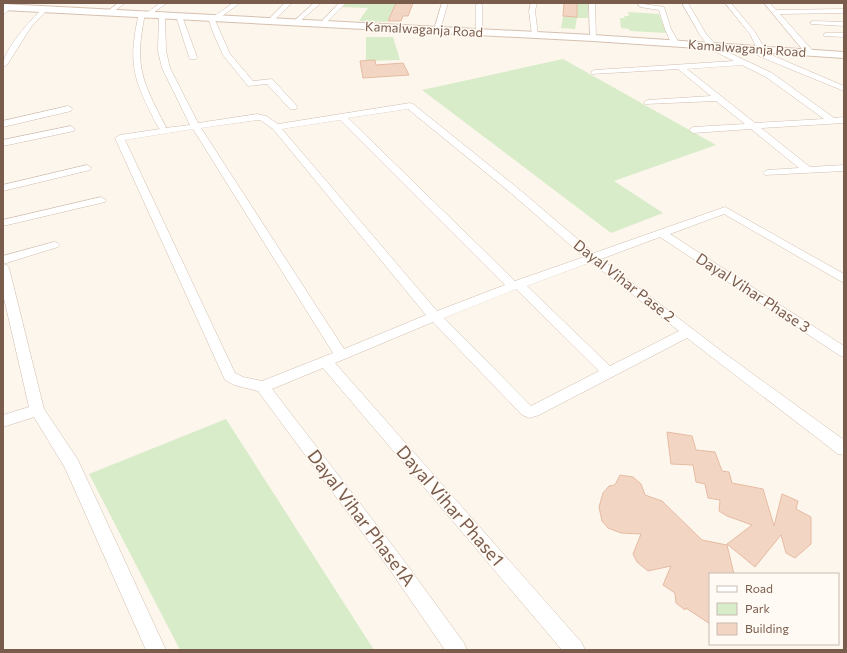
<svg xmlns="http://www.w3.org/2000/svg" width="847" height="653" font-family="Commissioner,sans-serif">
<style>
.green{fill:#d8ecc9}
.building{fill:#f3d5c3;stroke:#e6bba3}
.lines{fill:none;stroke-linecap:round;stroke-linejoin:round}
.street-casing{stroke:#d1beb0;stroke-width:1}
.secondary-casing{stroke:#d6c0b0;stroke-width:2}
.street{fill:#fff;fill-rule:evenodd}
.secondary{fill:#fff;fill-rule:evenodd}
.labels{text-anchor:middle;stroke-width:3;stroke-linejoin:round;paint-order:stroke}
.far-street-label{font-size:13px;fill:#7a5c4d;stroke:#fffaf3}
.street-label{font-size:15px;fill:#7a5c4d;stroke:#fffaf3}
.near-street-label{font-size:18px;fill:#7a5c4d;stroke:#fffaf3}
</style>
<rect width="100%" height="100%" fill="#fdf6ec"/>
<g class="green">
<polygon points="345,3 396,3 387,22 359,21 368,8 341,7"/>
<polygon points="577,3 588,4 588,18 577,18 575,29 561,28 563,16 577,17"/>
<polygon points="628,12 659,14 666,33 630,31 629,29 621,28 620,18 625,18 624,16 629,16"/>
<polygon points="366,37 393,37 400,60 366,61"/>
<polygon points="563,59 716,145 614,181 663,213 611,233 422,90"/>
<polygon points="226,419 374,650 180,650 89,474"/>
</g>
<g class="building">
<polygon points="396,3 413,3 408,16 403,16 401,21 388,21"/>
<polygon points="564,3 577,3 577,17 563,16"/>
<polygon points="375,60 376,65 403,63 409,75 363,78 360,61"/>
<polygon points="667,432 692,436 696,450 715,452 722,471 729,472 732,483 763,489 774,526 782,494 798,501 796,509 811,517 811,544 795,558 786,553 781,535 755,567 727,544 752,525 727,516 719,511 720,500 708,498 705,484 696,482 693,465 671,464"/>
<polygon points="620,475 633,477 641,484 645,495 662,501 702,540 727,545 734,574 710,574 710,624 686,608 685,610 676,603 675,593 663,585 671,566 648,571 637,562 633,554 641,534 621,533 608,528 602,521 599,507 603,493 609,486 615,485"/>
</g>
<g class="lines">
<g class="street-casing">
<g id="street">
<polygon points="118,3 125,3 112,13 108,13 108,11"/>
<path d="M 160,3 L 167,3 L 150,15 L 145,14 C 134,67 142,81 166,127 L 165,128 L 190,125 L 162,68 L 158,51 L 159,14 L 162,12 L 165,14 L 166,51 L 170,68 L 198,123 L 257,114 L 266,116 L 278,124 L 410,103 L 413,104 L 520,190 L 594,253 L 725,207 L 844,274 L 844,283 L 724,214 L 670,234 L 844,346 L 844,357 L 839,355 L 660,237 L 601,259 L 724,353 L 844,440 L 844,455 L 838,454 L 687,338 L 539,415 L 530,418 L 522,415 L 433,322 L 335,363 L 582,643 L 585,650 L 562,650 L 323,368 L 272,389 L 402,558 L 464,643 L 467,650 L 445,650 L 390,570 L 258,391 L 234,385 L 225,380 L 115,138 L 120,135 L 160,129 L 158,127 C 134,80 127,66 139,13 L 142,11 L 145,14 ZM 408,109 L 512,194 L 584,257 L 515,281 L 348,118 ZM 257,120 L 260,120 L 273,129 L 426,315 L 344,349 L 201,128 ZM 340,120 L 505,285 L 437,311 L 282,129 ZM 193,129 L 333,353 L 262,381 L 243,377 L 235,373 L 125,140 ZM 591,262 L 679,331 L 610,366 L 527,286 ZM 516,289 L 599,371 L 531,406 L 444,318 Z"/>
<polygon points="233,3 240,3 218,19 215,20 230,54 253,81 272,79 296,105 297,107 296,109 290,109 267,84 248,86 223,55 212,30 208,17 211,15 214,16"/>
<polygon points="285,3 292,3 272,22 268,22 268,20"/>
<polygon points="314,3 321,3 298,23 294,23 294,21"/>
<polygon points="339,3 346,3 324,25 320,25 320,23"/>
<polygon points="442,3 448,3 440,30 437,32 434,30"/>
<polygon points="479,3 482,5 482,32 479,34 476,32 476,5"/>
<polygon points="531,3 537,3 535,11 538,35 535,37 532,35 529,11"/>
<polygon points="589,3 595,3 596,38 593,40 590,38"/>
<polygon points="637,3 664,7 671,29 679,43 677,44 671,43 665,29 659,10 640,7"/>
<path d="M 682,3 L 688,3 L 706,34 L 716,45 L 715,46 L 772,73 L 834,118 L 844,117 L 844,123 L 761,128 L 810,167 L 844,165 L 844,171 L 765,175 L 763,173 L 765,171 L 768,170 L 799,168 L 751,129 L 693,133 L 689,130 L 693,127 L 745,124 L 716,101 L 645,104 L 644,102 L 648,100 L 711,96 L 678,69 L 592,74 L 591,72 L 595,70 L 734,61 L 704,46 L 704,44 L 706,43 L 700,35 ZM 742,65 L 766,77 L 824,119 L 755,123 L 687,69 Z"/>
<polygon points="725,3 731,3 755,32 765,49 762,51 844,86 844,91 761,57 750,50 750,46 756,47 750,34"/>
<polygon points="764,3 770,3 776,10 844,9 844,13 780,14 813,51 814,53 810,55 807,55"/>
<polygon points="7,6 12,7 3,15 3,9"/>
<path d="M 43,8 L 48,9 L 31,27 L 7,65 L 3,67 C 3,49 30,21 43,8 Z"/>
<polygon points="177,15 182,16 197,57 196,59 190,59 189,57 176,16"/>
<polygon points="813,21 844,22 844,26 811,24 810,23"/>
<polygon points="826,33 844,33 844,37 824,36 824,34"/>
<polygon points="68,106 71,107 72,109 71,111 3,127 3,121"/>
<polygon points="71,126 75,129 74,131 3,146 3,140"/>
<polygon points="87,165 92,168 90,170 3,191 3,185"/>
<polygon points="101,197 106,200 105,202 3,226 3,220"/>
<polygon points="54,242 58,243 60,245 58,247 3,264 3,256"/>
<polygon points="3,264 7,265 9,268 44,409 78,460 166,650 146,650 65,468 34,417 3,427 3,415 29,407 3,294"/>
</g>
</g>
<g class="secondary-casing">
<polygon id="secondary" points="3,4 593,35 844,52 844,58 593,41 3,10"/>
</g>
<use href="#street" class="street"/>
<use href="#secondary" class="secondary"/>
</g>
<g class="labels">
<g class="far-street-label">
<text transform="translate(424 29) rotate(3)" y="5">Kamalwaganja Road</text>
<text transform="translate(747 48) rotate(4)" y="5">Kamalwaganja Road</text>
</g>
<g class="street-label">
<text transform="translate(624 281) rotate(38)" y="5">Dayal Vihar Pase 2</text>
<text transform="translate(753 293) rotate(33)" y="5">Dayal Vihar Phase 3</text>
</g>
<g class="near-street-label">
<text transform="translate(450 506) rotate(49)" y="6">Dayal Vihar Phase1</text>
<text transform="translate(361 518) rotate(53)" y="6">Dayal Vihar Phase1A</text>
</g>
</g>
<rect width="847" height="653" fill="none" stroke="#7a5c4d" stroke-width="8"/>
<rect x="709" y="573" width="130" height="72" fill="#fffaf3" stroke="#cabbb1"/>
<rect x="717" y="586" width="20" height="6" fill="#ffffff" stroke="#cabbb1"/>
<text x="745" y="593" font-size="12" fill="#7a5c4d">Road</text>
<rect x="717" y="603" width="20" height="12" fill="#d8ecc9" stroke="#cabbb1"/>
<text x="745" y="613" font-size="12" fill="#7a5c4d">Park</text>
<rect x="717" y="623" width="20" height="12" fill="#f3d5c3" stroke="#cabbb1"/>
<text x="745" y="633" font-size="12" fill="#7a5c4d">Building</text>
</svg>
